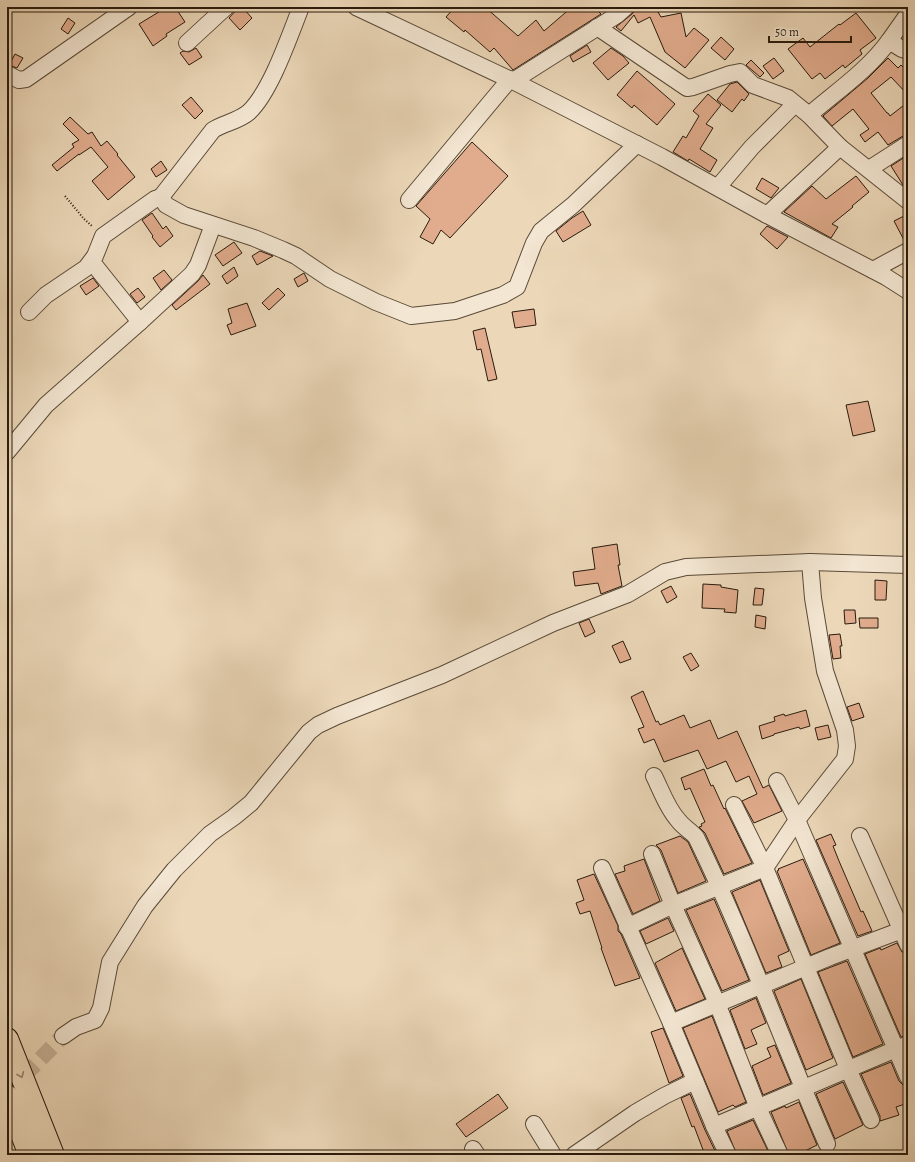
<svg xmlns="http://www.w3.org/2000/svg" width="915" height="1162" font-family="Alegreya,serif">
<style>
.building{fill:#e1ac8d;stroke:#291b0d}
.lines{fill:none;stroke-linecap:round;stroke-linejoin:round}
.minor-tunnel{stroke:#c5b297;stroke-width:16;stroke-dasharray:16 8;stroke-linecap:butt}
.minor-casing{stroke:#5a4a38;stroke-width:18}
.highway-casing{stroke:#291b0d;stroke-width:24}
.path{stroke:#291b0d;stroke-width:2;stroke-dasharray:1 2;stroke-linecap:butt}
.minor{stroke:#f3e6d2;stroke-width:16}
.highway{stroke:#ecd8b9;stroke-width:22}
.oneway{stroke:#94836c}
</style>
<rect width="100%" height="100%" fill="#ecd8b9"/>
<filter id="stains"><feTurbulence type="fractalNoise" baseFrequency=".005" numOctaves="4"/><feColorMatrix values="0 0 0 0 .2 0 0 0 0 .09 0 0 0 0 .02 0 0 0 .5 -.17"/></filter>
<radialGradient id="worn" r=".72"><stop offset=".6" stop-color="#630" stop-opacity="0"/><stop offset="1" stop-color="#630" stop-opacity=".3"/></radialGradient>
<g class="building">
<polygon points="167,7 175,7 185,22 166,34 167,36 153,46 139,24"/>
<polygon points="239,7 242,7 252,18 240,30 229,18"/>
<polygon points="455,7 485,7 518,36 536,20 544,31 572,7 594,7 601,14 513,70 494,48 490,52 465,30 464,32 446,17"/>
<polygon points="637,7 667,7 658,12 661,17 681,13 686,37 694,28 709,40 685,68 665,52 650,17 638,23 634,15 621,31 616,27 632,14"/>
<polygon points="856,13 876,38 860,50 862,54 845,68 843,65 825,79 820,73 812,79 788,49 803,38 810,47 839,24 840,25"/>
<polygon points="68,18 75,23 68,34 61,29"/>
<polygon points="721,37 734,49 725,60 711,48"/>
<polygon points="587,45 591,52 573,62 570,56"/>
<polygon points="196,48 202,57 189,65 180,53 183,51 189,52"/>
<polygon points="611,48 623,56 629,63 608,80 593,63"/>
<polygon points="15,54 23,58 17,68 9,65"/>
<polygon points="774,58 784,71 773,79 763,66"/>
<polygon points="888,58 898,68 901,65 908,72 908,95 891,77 871,93 887,113 888,113 890,116 908,102 908,135 903,136 888,145 878,132 865,142 860,135 869,129 853,109 832,126 823,116 868,78"/>
<polygon points="751,60 764,73 760,77 746,65"/>
<polygon points="637,71 675,104 657,125 634,105 632,108 617,95"/>
<polygon points="737,82 749,94 744,101 742,99 732,112 717,100 730,84"/>
<polygon points="708,94 721,105 706,124 713,128 700,149 717,160 710,172 689,159 688,161 673,152 683,136 686,138 699,116 693,111"/>
<polygon points="191,97 203,111 195,119 182,105"/>
<polygon points="70,117 88,134 92,132 101,146 107,141 118,154 117,155 135,177 108,200 92,181 108,167 91,147 79,155 79,154 57,171 52,165 74,147 72,144 79,140 63,124"/>
<polygon points="472,142 508,176 450,238 441,230 433,244 420,237 430,219 416,206"/>
<polygon points="908,155 908,189 903,185 891,166"/>
<polygon points="161,161 167,170 156,177 151,169"/>
<polygon points="856,176 869,192 852,206 853,207 832,224 838,227 831,238 784,212 812,186 826,199"/>
<polygon points="762,178 779,188 771,198 756,189"/>
<polygon points="583,211 591,225 563,242 556,231 572,218"/>
<polygon points="152,213 163,229 166,226 173,236 160,247 152,237 153,236 142,220"/>
<polygon points="908,214 908,242 905,242 894,221"/>
<polygon points="767,226 788,237 777,249 760,234"/>
<polygon points="234,242 242,253 223,266 215,255"/>
<polygon points="260,251 273,256 257,265 252,256"/>
<polygon points="234,267 238,276 227,284 222,276"/>
<polygon points="164,270 172,280 161,290 153,278"/>
<polygon points="304,273 308,281 298,287 294,279"/>
<polygon points="203,275 210,284 176,310 172,305 198,281"/>
<polygon points="93,278 99,286 86,295 80,286"/>
<polygon points="138,288 145,297 137,303 130,294"/>
<polygon points="278,288 285,295 269,310 262,303"/>
<polygon points="247,303 256,326 231,335 227,325 232,323 228,309"/>
<polygon points="534,309 536,325 515,328 512,312"/>
<polygon points="485,328 497,379 488,381 481,349 477,350 473,331"/>
<polygon points="868,401 875,431 853,436 846,405"/>
<polygon points="617,544 620,565 618,565 622,586 601,594 598,583 575,586 573,572 595,569 592,548"/>
<polygon points="875,580 887,581 886,600 875,600"/>
<polygon points="703,584 721,585 721,587 738,590 736,613 724,612 725,609 702,608"/>
<polygon points="671,586 677,597 667,603 661,591"/>
<polygon points="755,588 764,589 762,605 753,605"/>
<polygon points="844,610 855,610 856,623 845,624"/>
<polygon points="756,615 766,617 765,629 755,627"/>
<polygon points="859,618 878,618 878,628 860,628"/>
<polygon points="589,619 595,632 585,637 579,623"/>
<polygon points="840,634 842,646 840,646 841,658 833,659 829,635"/>
<polygon points="623,641 631,659 620,663 612,646"/>
<polygon points="691,653 699,666 691,671 683,657"/>
<polygon points="643,691 656,722 658,721 660,725 684,715 690,728 710,720 718,739 737,731 763,788 769,785 782,811 754,823 742,801 757,794 749,776 736,782 726,761 707,769 698,750 664,762 654,739 644,743 638,729 644,727 631,697"/>
<polygon points="859,703 864,717 852,721 847,707"/>
<polygon points="806,710 810,726 800,729 799,727 774,734 774,735 762,739 759,726 775,721 774,717 784,714 785,716"/>
<polygon points="828,725 831,737 818,740 815,728"/>
<polygon points="704,769 711,786 713,785 724,809 725,808 752,863 724,874 705,833 699,827 702,826 701,824 705,822 690,788 685,790 681,778"/>
<polygon points="831,834 836,845 833,846 839,861 861,912 863,911 872,931 858,936 816,840"/>
<polygon points="680,836 688,842 706,881 678,893 661,850 656,845"/>
<polygon points="644,859 660,901 633,914 615,874 625,871 624,866"/>
<polygon points="803,859 840,943 811,955 777,871 779,870 778,869"/>
<polygon points="594,874 618,926 618,931 621,934 640,978 615,986 601,948 602,948 590,911 580,914 576,903 584,900 577,880"/>
<polygon points="760,880 789,951 778,956 782,967 766,973 732,892"/>
<polygon points="714,899 749,980 722,991 686,910"/>
<polygon points="668,918 674,931 646,944 640,931"/>
<polygon points="897,943 902,952 908,954 908,1035 901,1037 865,954 880,948 881,950"/>
<polygon points="682,948 705,999 676,1011 655,963"/>
<polygon points="847,961 883,1044 853,1057 818,972"/>
<polygon points="801,979 833,1058 806,1070 774,991"/>
<polygon points="756,998 766,1023 751,1030 757,1044 745,1049 730,1010"/>
<polygon points="712,1016 746,1102 735,1107 733,1105 718,1112 683,1028"/>
<polygon points="663,1028 683,1076 669,1083 651,1032"/>
<polygon points="775,1045 791,1083 763,1095 752,1066 771,1057 767,1048"/>
<polygon points="891,1062 899,1081 903,1085 908,1086 908,1103 896,1107 899,1115 880,1121 880,1116 861,1074"/>
<polygon points="843,1082 863,1125 835,1139 816,1094"/>
<polygon points="498,1094 508,1108 466,1137 456,1124"/>
<polygon points="690,1094 705,1130 717,1155 705,1155 694,1126 692,1127 681,1098"/>
<polygon points="799,1102 817,1145 805,1151 806,1155 789,1155 771,1112 785,1106 786,1108"/>
<polygon points="753,1120 770,1155 737,1155 727,1131"/>
</g>
<g class="lines">
<polyline class="minor-tunnel" points="7,1093 63,1036"/>
<g class="minor-casing">
<g id="minor">
<polyline points="356,7 513,81 662,157 767,215 886,277 908,291"/>
<polyline points="597,27 687,88 693,87 730,74 740,72 753,85 788,98 809,115 840,147 908,201"/>
<polyline points="889,41 908,14"/>
<polyline points="187,43 226,7"/>
<polyline points="7,74 19,80 26,79 129,7"/>
<polyline points="513,81 617,15 626,7"/>
<path d="M 809,115 C 837,91 868,70 889,41 L 902,49 L 908,51"/>
<polyline points="869,169 908,144"/>
<polyline points="718,187 752,147 795,104"/>
<path d="M 161,197 L 213,130 C 224,123 239,121 249,112 C 271,91 289,37 301,7"/>
<polyline points="409,200 510,79"/>
<polyline points="767,215 840,147"/>
<polyline points="92,262 140,322"/>
<polyline points="873,270 908,251"/>
<polyline points="29,312 46,295 86,268 95,256 103,236 155,199 161,197 166,205 184,215 254,238 283,250 296,256 330,279 376,302 411,316 455,311 503,295 517,287 534,243 541,231 573,205 637,144"/>
<polyline points="7,452 46,405 140,322 192,274 198,265 213,225"/>
<path d="M 654,776 C 661,790 667,808 678,820 C 683,827 691,831 696,837 C 745,937 782,1042 827,1144"/>
<polyline points="777,781 797,820 908,1077"/>
<polyline points="734,805 765,868 848,1069 871,1120"/>
<polyline points="860,836 908,945"/>
<polyline points="652,854 673,905 717,1003 758,1108 780,1155"/>
<polyline points="602,868 671,1023 714,1126 908,1044"/>
<polyline points="627,927 673,905 765,868 797,820 845,759 847,746 845,730 825,671 813,598 810,562"/>
<polyline points="671,1023 830,957 902,930"/>
<polyline points="63,1036 76,1027 95,1020 101,1008 110,962 145,906 174,870 210,834 234,817 251,803 309,732 318,725 337,716 442,675 553,623 628,594 665,572 686,567 810,562 908,565"/>
<polyline points="534,1124 553,1155"/>
<polyline points="714,1126 728,1155"/>
<polyline points="473,1149 477,1155"/>
<polyline points="574,1155 635,1113 664,1096 695,1081"/>
</g>
</g>
<g class="highway-casing">
<g id="highway">
<polyline points="7,1039 53,1155"/>
<polyline points="7,1096 30,1155"/>
</g>
</g>
<polyline class="path" points="65,196 84,219 93,227"/>
<use href="#minor" class="minor"/>
<use href="#highway" class="highway"/>
</g>
<defs><path id="oneway-chevron" d="M-2-3.5L2.5 0L-2 3.5" fill="none" stroke-width="1.6" stroke-linecap="round" stroke-linejoin="round"/></defs>
<use class="oneway" href="#oneway-chevron" transform="translate(21 1075) rotate(68)"/>
<rect width="915" height="1162" fill="none" stroke="#ecd8b9" stroke-width="24"/>
<rect x="8" y="8" width="899" height="1146" fill="none" stroke="#291b0d" stroke-width="2"/>
<rect x="12" y="12" width="891" height="1138" fill="none" stroke="#291b0d"/>
<path d="M769 36v6h82v-6" fill="none" stroke="#291b0d" stroke-width="2"/>
<text x="775" y="36" font-size="12" fill="#291b0d" stroke="#f3e6d2" stroke-width="3" paint-order="stroke">50 m</text>
<rect width="100%" height="100%" filter="url(#stains)"/>
<rect width="100%" height="100%" fill="url(#worn)"/>
</svg>
